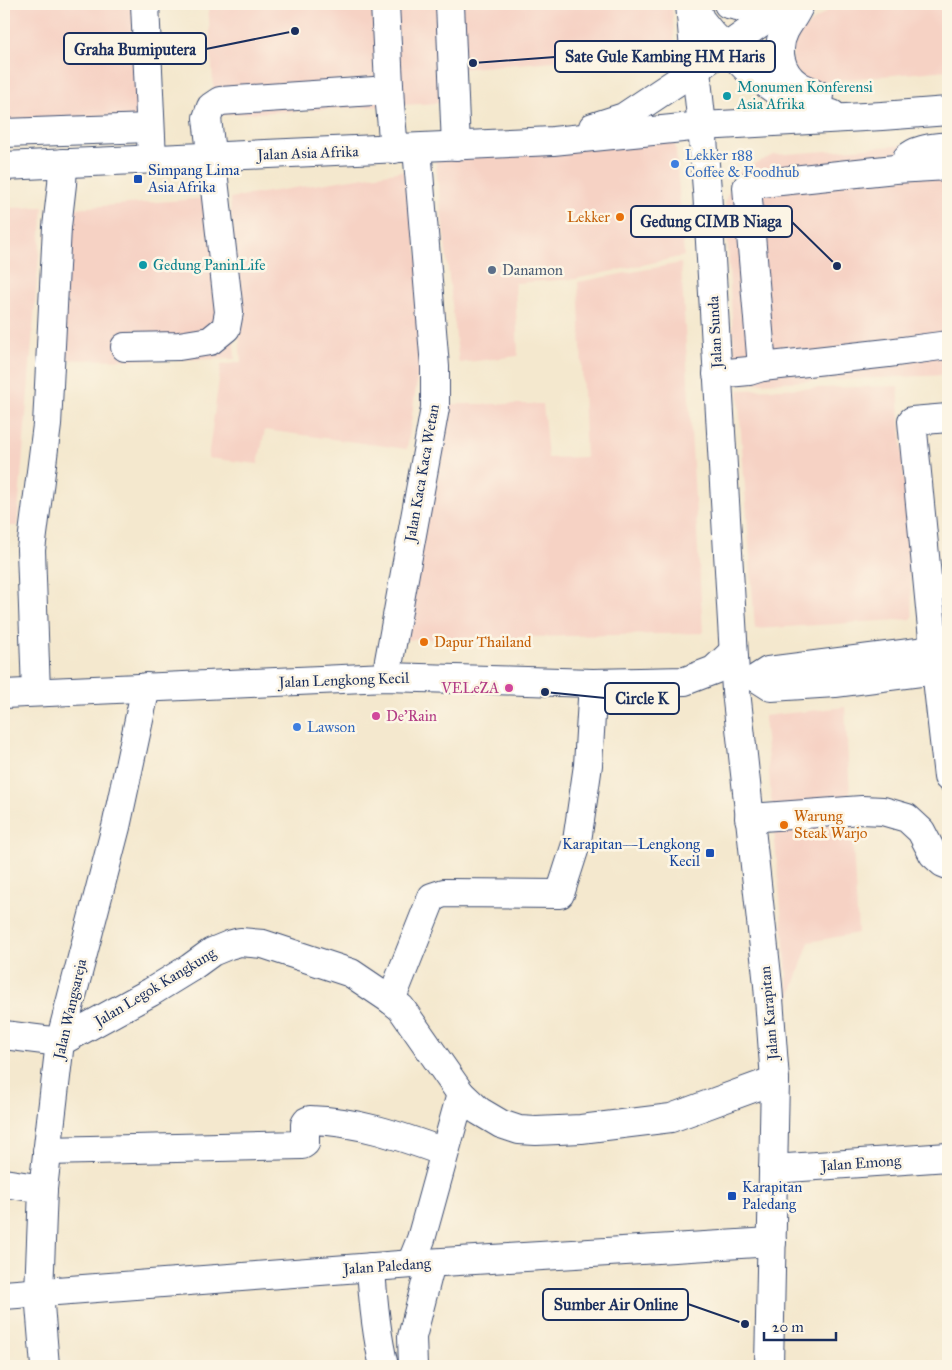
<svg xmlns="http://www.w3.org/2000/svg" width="952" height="1370" font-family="'IM FELL Great Primer',serif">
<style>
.built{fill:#f6d2c4}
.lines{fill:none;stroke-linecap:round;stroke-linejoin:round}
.minor-casing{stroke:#3c4b6f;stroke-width:30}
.major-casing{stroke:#3c4b6f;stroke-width:30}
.minor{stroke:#fff;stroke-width:28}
.major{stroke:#fff;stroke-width:28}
.culture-dot{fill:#0f9aa8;stroke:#fcf5e5;stroke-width:2}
.shop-dot{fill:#3f7fe0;stroke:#fcf5e5;stroke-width:2}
.transit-dot{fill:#1a4fb4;stroke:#fcf5e5;stroke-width:2}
.food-dot{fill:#e8710a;stroke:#fcf5e5;stroke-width:2}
.service-dot{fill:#5c6f8a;stroke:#fcf5e5;stroke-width:2}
.hotel-dot{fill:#d1479c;stroke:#fcf5e5;stroke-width:2}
.labels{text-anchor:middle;stroke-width:5;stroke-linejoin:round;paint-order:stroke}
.culture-label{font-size:15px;fill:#0d838f;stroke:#fcf5e5;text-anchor:start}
.street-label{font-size:15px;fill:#1b2f5e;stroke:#fcf5e5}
.shop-label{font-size:15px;fill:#366cbe;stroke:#fcf5e5;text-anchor:start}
.transit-label{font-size:15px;fill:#164399;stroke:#fcf5e5;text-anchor:start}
.food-label{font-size:15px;fill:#c56008;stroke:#fcf5e5;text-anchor:start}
.service-label{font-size:15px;fill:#4e5e75;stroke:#fcf5e5;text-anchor:start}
.hotel-label{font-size:15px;fill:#b23c85;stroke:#fcf5e5;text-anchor:end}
.leader{fill:none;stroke:#1b2f5e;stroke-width:2}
.callout-dot{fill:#1b2f5e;stroke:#fcf5e5;stroke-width:2}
.callout{fill:#fcf5e5;stroke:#1b2f5e;stroke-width:2}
.callout-label{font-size:16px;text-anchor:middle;font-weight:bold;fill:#1b2f5e}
</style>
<rect width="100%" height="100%" fill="#fcf5e5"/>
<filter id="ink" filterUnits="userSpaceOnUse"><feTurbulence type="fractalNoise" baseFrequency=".02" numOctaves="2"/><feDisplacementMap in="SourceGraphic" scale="10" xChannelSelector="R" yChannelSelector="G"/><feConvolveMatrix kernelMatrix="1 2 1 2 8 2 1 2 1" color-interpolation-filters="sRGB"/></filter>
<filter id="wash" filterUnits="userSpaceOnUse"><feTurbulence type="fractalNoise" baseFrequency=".0096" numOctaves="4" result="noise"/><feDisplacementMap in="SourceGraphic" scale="20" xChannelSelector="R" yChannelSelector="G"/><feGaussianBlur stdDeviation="1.12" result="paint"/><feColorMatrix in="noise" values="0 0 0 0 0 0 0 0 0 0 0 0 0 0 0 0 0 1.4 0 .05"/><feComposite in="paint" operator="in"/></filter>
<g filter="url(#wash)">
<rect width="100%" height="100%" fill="#f4e8ce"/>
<g class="built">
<polygon points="4,4 152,4 160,129 4,131"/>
<polygon points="208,4 438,4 439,103 215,115"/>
<polygon points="453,4 672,4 675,51 457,69"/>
<polygon points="836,4 948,4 948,6 943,9 945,17 948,22 948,70 805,83 792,64 794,36"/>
<polygon points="675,138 684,256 575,279 515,283 518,356 459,363 435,158"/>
<polygon points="948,142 948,375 736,384 725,201 738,172 773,155"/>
<polygon points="403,171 420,269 422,347 407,449 265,430 258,464 208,458 221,365 241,362 230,198"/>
<polygon points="224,197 235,359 40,360 48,210"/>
<polygon points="43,207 17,526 4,526 4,208"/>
<polygon points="681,263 703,633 394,640 446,404 543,404 548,458 586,457 578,282"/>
<polygon points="898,386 913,619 755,629 738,390"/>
<polygon points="845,707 858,933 809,942 789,1000 764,716"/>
</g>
</g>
<g filter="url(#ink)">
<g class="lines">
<g class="minor-casing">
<g id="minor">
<polyline points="145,4 152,159"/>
<polyline points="385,4 390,105 394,149"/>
<polyline points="450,4 456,146"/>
<polyline points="690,4 695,61 702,126"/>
<polyline points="4,133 150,128"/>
<path d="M 907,158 C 917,148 935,148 948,146"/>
<polyline points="125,347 179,346 210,341 226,328 229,312 207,118 211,107 220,101 389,90"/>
<polyline points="762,367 747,187 754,184 895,169 948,166"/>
<polyline points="717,374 749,371 762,367 888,353 948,345"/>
<polyline points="948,418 912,421 936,670 948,777"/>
<polyline points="934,650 768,671 757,678 771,687 835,683 936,670"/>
<polyline points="386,677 435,408 435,367 417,148"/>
<polyline points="36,692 31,550 47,425 57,227 62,184 63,163"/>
<polyline points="749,818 862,810 883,811 907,818 921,831 933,854 943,863 948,865"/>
<polyline points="391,1000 432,897 444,893 560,894 577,841 588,765 593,683"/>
<polyline points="4,1035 60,1042 151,992 190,968 212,952 229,945 240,942 263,944 351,973 391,1000 401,1008 461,1094 479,1111 501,1124 519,1130 536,1131 581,1129 671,1118 775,1080"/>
<path d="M 47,1151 L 302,1145 L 305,1143 L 305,1124 L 307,1121 L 310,1120 C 357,1121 400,1136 444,1152"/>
<polyline points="773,1169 948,1157"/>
<polyline points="4,1183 43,1189"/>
<polyline points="411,1264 421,1239 461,1094"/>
<path d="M 371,1267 C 373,1301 376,1333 384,1366"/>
<polyline points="4,1295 426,1263 772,1242"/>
<polyline points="45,1366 39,1293 43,1189 60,1042 116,827 146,687"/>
<polyline points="413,1366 412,1337 431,1263"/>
</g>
</g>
<g class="major-casing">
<g id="major">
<polyline points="695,4 700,19 712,34 750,72 778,92 810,108 832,114"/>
<path d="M 728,4 C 748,9 762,10 782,4"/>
<path d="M 800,4 C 796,14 790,21 785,30 C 775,49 780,73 798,85 C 804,89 812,91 819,95"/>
<polyline points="702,126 707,190 736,691 768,985 775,1080 769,1366"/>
<polyline points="593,127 624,117 696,69 787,4"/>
<polyline points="4,166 553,141 702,126 882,116 948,111"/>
<polyline points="4,694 386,677 593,683 685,681 714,670 733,652"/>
</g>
</g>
<use href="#minor" class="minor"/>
<use href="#major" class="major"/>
</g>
</g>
<g class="culture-dot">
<circle cx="727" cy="96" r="5"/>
<circle cx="143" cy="265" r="5"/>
</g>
<g class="shop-dot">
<circle cx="675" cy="164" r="5"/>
<circle cx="297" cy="727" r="5"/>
</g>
<g class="transit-dot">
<rect x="133" y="174" width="10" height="10" rx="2.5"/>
<rect x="705" y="848" width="10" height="10" rx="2.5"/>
<rect x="727" y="1191" width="10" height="10" rx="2.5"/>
</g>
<g class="food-dot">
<circle cx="620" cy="217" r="5"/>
<circle cx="424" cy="642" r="5"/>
<circle cx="784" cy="825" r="5"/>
</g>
<circle class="service-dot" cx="492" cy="270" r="5"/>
<g class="hotel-dot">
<circle cx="509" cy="688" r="5"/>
<circle cx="376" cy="716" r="5"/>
</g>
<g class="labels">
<g class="culture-label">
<text x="737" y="92">Monumen Konferensi<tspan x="737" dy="17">Asia Afrika</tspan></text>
<text x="153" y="270">Gedung PaninLife</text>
</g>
<g class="street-label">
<text transform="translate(308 153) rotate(-2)" y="5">Jalan Asia Afrika</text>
<text transform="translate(715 332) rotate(-93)" y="5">Jalan Sunda</text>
<text transform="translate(422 473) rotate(-80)" y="5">Jalan Kaca Kaca Wetan</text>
<text transform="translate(344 680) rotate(-2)" y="5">Jalan Lengkong Kecil</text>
<text transform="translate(155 987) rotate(-31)" y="5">Jalan Legok Kangkung</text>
<text transform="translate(70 1009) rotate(-77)" y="5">Jalan Wangsareja</text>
<text transform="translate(769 1013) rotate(-95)" y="5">Jalan Karapitan</text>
<text transform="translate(861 1163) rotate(-4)" y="5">Jalan Emong</text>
<text transform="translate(387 1266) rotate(-4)" y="5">Jalan Paledang</text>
</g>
<g class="shop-label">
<text x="685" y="160">Lekker 188<tspan x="685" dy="17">Coffee &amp; Foodhub</tspan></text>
<text x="307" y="732">Lawson</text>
</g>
<g class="transit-label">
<text x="148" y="175">Simpang Lima<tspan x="148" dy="17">Asia Afrika</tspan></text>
<text x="700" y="849" text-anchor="end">Karapitan—Lengkong<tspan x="700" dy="17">Kecil</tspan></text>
<text x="742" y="1192">Karapitan<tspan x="742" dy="17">Paledang</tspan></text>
</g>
<g class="food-label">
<text x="610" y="222" text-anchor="end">Lekker</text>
<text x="434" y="647">Dapur Thailand</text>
<text x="794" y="821">Warung<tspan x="794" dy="17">Steak Warjo</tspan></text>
</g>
<g class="service-label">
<text x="502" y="275">Danamon</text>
</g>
<g class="hotel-label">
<text x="499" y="693">VELeZA</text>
<text x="386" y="721" text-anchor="start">De'Rain</text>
</g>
</g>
<path class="leader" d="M295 31L206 49M473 63L555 57M837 266L792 222M545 692L605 698M745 1324L688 1304"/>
<g class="callout-dot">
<circle cx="295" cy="31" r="5"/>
<circle cx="473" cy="63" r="5"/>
<circle cx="837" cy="266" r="5"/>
<circle cx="545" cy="692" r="5"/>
<circle cx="745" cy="1324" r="5"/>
</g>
<g class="callout">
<rect x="64" y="33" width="142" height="31" rx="5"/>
<rect x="555" y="41" width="220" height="31" rx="5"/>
<rect x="631" y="206" width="161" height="31" rx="5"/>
<rect x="605" y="683" width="74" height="31" rx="5"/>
<rect x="543" y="1289" width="145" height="31" rx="5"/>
</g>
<g class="callout-label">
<text x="135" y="55">Graha Bumiputera</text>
<text x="665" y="62">Sate Gule Kambing HM Haris</text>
<text x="711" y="227">Gedung CIMB Niaga</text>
<text x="642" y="704">Circle K</text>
<text x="616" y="1310">Sumber Air Online</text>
</g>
<rect width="952" height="1370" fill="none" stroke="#fcf5e5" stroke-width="20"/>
<path d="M764 1332v8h72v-8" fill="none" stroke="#1b2f5e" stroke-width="2.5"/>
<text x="772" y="1332" font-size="15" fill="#1b2f5e" stroke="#fcf5e5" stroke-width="4" paint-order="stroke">20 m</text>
</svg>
